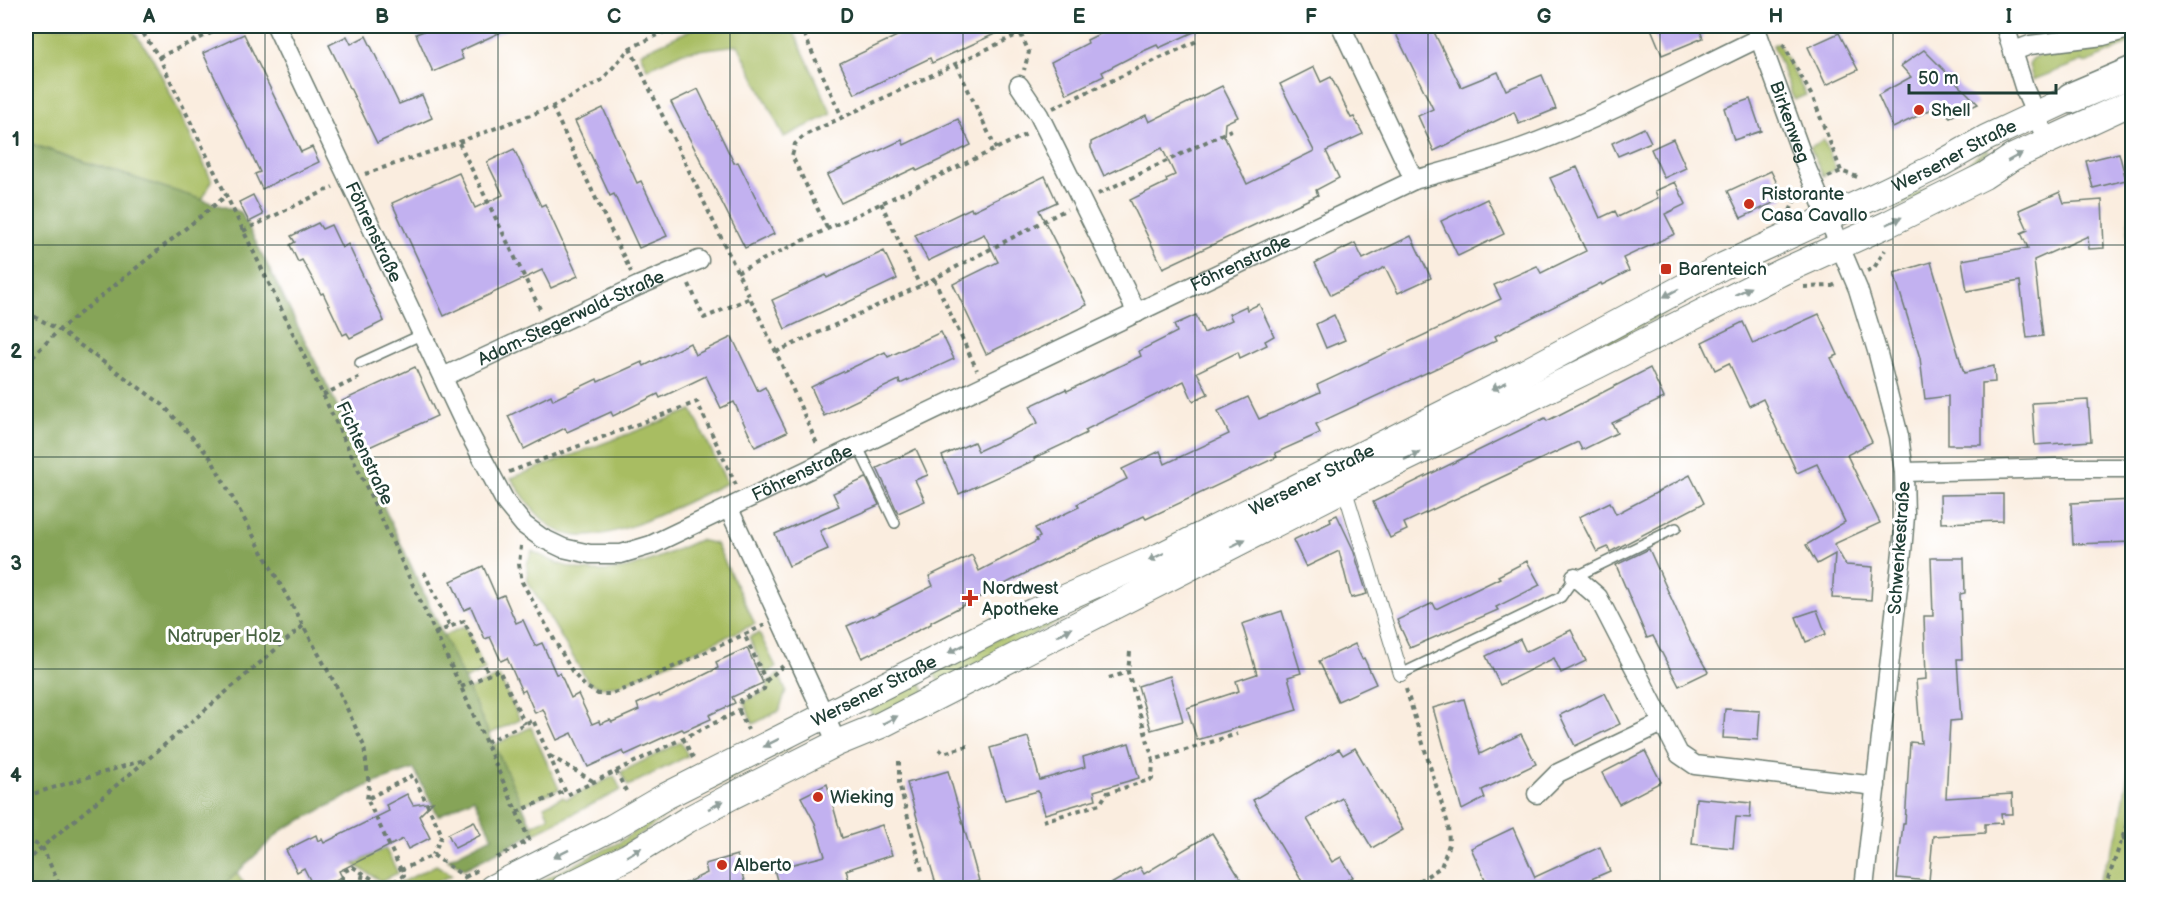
<svg xmlns="http://www.w3.org/2000/svg" width="2158" height="914" font-family="'Balsamiq Sans',sans-serif">
<style>
.green{fill:#a8bd62;stroke:#647d4b;stroke-width:1.5}
.forest{fill:#86a458;stroke:#527046;stroke-width:1.5}
.building{fill:#c2b1f0}
.lines{fill:none;stroke-linecap:round;stroke-linejoin:round}
.service-casing{stroke:#6c7b70;stroke-width:12}
.pedestrian-casing{stroke:#6c7b70;stroke-width:16}
.minor-casing{stroke:#6c7b70;stroke-width:21}
.secondary-casing{stroke:#6c7b70;stroke-width:28}
.trunk-casing{stroke:#6c7b70;stroke-width:33}
.path{stroke:#6c7b70;stroke-width:4;stroke-dasharray:4.5 4.5;stroke-linecap:butt}
.service{stroke:#fff;stroke-width:9}
.pedestrian{stroke:#fff;stroke-width:14}
.minor{stroke:#fff;stroke-width:18}
.secondary{stroke:#fff;stroke-width:26}
.trunk{stroke:#fff;stroke-width:30}
.oneway{fill:#8f9e9a}
.grid{fill:none;stroke:#1f3d34;stroke-width:1.5;stroke-opacity:0.55}
.poi-dot{fill:#c8321e;stroke:#fff;stroke-width:2}
.labels{text-anchor:middle;stroke-width:6;stroke-linejoin:round;paint-order:stroke}
.poi-label{font-size:18px;fill:#1f3d34;stroke:#fff;text-anchor:start}
.street-label{font-size:18px;fill:#1f3d34;stroke:#fff}
.park-label{font-size:18px;fill:#486342;stroke:#fff}
.neatline{fill:none;stroke:#1f3d34;stroke-width:2}
.grid-label{font-size:20px;text-anchor:middle;font-weight:bold;fill:#1f3d34}
</style>
<rect width="100%" height="100%" fill="#fff"/>
<filter id="ink" filterUnits="userSpaceOnUse"><feTurbulence type="fractalNoise" baseFrequency=".0167" numOctaves="2"/><feDisplacementMap in="SourceGraphic" scale="12" xChannelSelector="R" yChannelSelector="G"/><feConvolveMatrix kernelMatrix="1 2 1 2 8 2 1 2 1" color-interpolation-filters="sRGB"/></filter>
<filter id="wash" filterUnits="userSpaceOnUse"><feTurbulence type="fractalNoise" baseFrequency=".008" numOctaves="4" result="noise"/><feDisplacementMap in="SourceGraphic" scale="24" xChannelSelector="R" yChannelSelector="G"/><feGaussianBlur stdDeviation="1.35" result="paint"/><feColorMatrix in="noise" values="0 0 0 0 0 0 0 0 0 0 0 0 0 0 0 0 0 1.4 0 .05"/><feComposite in="paint" operator="in"/></filter>
<g filter="url(#wash)">
<rect width="100%" height="100%" fill="#faeddf"/>
<g class="green">
<polygon points="26,26 130,26 154,60 212,181 202,200 26,142"/>
<polygon points="699,26 791,26 832,114 784,137 738,45 683,52 647,69 640,53"/>
<polygon points="2070,26 2120,26 2101,31 2057,32"/>
<polygon points="2132,37 2132,42 2086,63 2082,61 2033,80 2029,65 2033,58 2052,52 2106,46"/>
<polygon points="1778,43 1806,95 1794,100 1773,45"/>
<polygon points="1824,140 1836,169 1823,176 1810,147"/>
<polygon points="1987,148 1989,151 1959,176 1895,209 1893,205 1957,172"/>
<polygon points="1775,251 1777,255 1701,293 1528,388 1524,384"/>
<path d="M 692,410 L 727,483 C 686,501 614,544 570,535 C 543,529 525,499 511,478 Z"/>
<polygon points="1300,495 940,684 932,670"/>
<path d="M 699,540 L 716,544 L 755,624 L 620,685 L 600,687 L 588,682 L 528,582 L 527,564 L 532,551 C 543,556 554,563 566,566 C 615,581 656,559 699,540 Z"/>
<polygon points="465,626 485,670 464,680 443,636"/>
<polygon points="759,633 776,667 766,675 749,637"/>
<polygon points="779,674 786,691 779,711 753,724 744,702 767,690 768,682"/>
<polygon points="499,676 520,720 489,734 468,690"/>
<polygon points="918,678 925,692 874,718 866,704"/>
<polygon points="531,727 559,789 522,805 494,745"/>
<polygon points="681,742 688,756 628,786 621,772"/>
<polygon points="788,744 789,748 679,806 676,801"/>
<polygon points="2132,750 2132,888 2096,888 2118,834"/>
<polygon points="614,776 621,790 535,833 531,826 549,817 544,806 562,797 567,799"/>
<polygon points="667,808 671,812 623,847 539,888 527,888 620,842"/>
<polygon points="385,848 398,873 381,881 353,864"/>
<polygon points="436,865 452,875 424,888 398,888 396,885"/>
<polygon points="237,873 247,888 221,888"/>
<polygon points="1629,883 1697,888 1616,888"/>
</g>
<g class="forest">
<polygon points="26,143 241,212 331,393 535,833 464,869 448,859 492,837 474,798 438,816 414,769 369,785 282,830 221,888 26,888"/>
<polygon points="2132,180 2132,238 2128,238"/>
</g>
<g id="blocks">
<g class="building">
<polygon points="437,26 514,26 460,51 463,59 433,72 416,34"/>
<polygon points="918,26 1012,26 932,63 930,58 855,94 840,63"/>
<polygon points="1116,26 1207,26 1159,48 1157,45 1139,53 1102,72 1104,76 1067,94 1051,62 1088,43 1087,40"/>
<polygon points="1392,26 1431,26 1461,87 1498,72 1506,90 1542,75 1556,109 1519,124 1514,112 1434,151 1418,116 1433,109"/>
<polygon points="1650,26 1698,26 1703,38 1662,55"/>
<polygon points="1839,33 1858,70 1826,85 1808,47"/>
<polygon points="244,34 301,152 312,147 319,162 262,189 255,174 260,172 203,53"/>
<polygon points="347,36 351,44 366,36 399,104 422,95 432,118 377,143 329,45"/>
<polygon points="1924,50 1978,104 1950,117 1938,106 1893,128 1878,95 1911,77 1901,66"/>
<polygon points="1314,67 1321,82 1331,77 1351,118 1354,117 1363,134 1326,151 1339,178 1316,190 1318,195 1163,268 1130,200 1167,182 1166,179 1175,175 1162,148 1104,176 1091,148 1091,142 1146,115 1149,122 1222,86 1238,117 1225,123 1224,136 1247,184 1314,151 1280,84"/>
<polygon points="698,89 734,163 738,162 774,234 745,248 671,102"/>
<polygon points="1750,99 1761,131 1734,140 1724,108"/>
<polygon points="603,108 637,183 641,181 667,236 639,248 614,194 610,196 575,121"/>
<polygon points="958,119 971,145 917,171 915,168 841,203 827,175 902,140 904,145"/>
<polygon points="1644,128 1651,142 1618,156 1612,143"/>
<polygon points="1673,139 1686,168 1664,178 1651,149"/>
<polygon points="514,149 541,206 545,204 578,276 551,288 542,270 444,316 392,203 459,173 475,208 503,195 487,162"/>
<polygon points="2119,153 2126,180 2093,188 2086,161"/>
<polygon points="1577,167 1600,218 1615,211 1618,217 1658,198 1655,191 1675,182 1686,204 1665,214 1675,234 1623,258 1629,271 1602,285 1601,283 1495,336 1497,340 1316,424 1320,433 1275,453 1277,457 1146,519 1144,516 1034,569 931,622 931,624 862,658 847,626 872,615 873,616 933,586 929,576 972,555 979,571 1037,541 1036,539 1040,537 1035,528 1079,507 1077,504 1127,479 1122,469 1160,451 1165,464 1229,434 1218,411 1248,397 1259,419 1320,392 1317,385 1501,299 1494,285 1537,266 1541,273 1586,251 1550,178"/>
<polygon points="1771,171 1784,198 1741,218 1728,191"/>
<polygon points="1045,176 1057,202 1039,210 1087,305 986,354 953,284 998,262 984,234 928,261 915,235 971,208 972,211"/>
<polygon points="2060,192 2064,203 2102,200 2104,248 2089,249 2088,236 2034,260 2043,336 2027,338 2020,281 1967,291 1962,260 2028,248 2021,233 2028,230 2019,210"/>
<polygon points="253,195 263,215 249,222 239,202"/>
<polygon points="1487,199 1504,234 1458,256 1441,221"/>
<polygon points="318,223 322,229 331,225 342,248 348,244 384,321 350,338 347,333 343,335 323,293 321,294 302,260 298,262 290,245 295,242 291,236"/>
<polygon points="1411,236 1431,278 1398,293 1385,267 1331,295 1315,263 1355,243 1363,259"/>
<polygon points="884,251 897,279 840,306 839,304 785,329 772,300 826,275 827,278"/>
<polygon points="1931,262 1964,373 1994,366 1995,382 1982,383 1982,445 1948,445 1948,396 1925,399 1920,358 1894,273"/>
<polygon points="1259,304 1274,336 1265,341 1267,345 1240,358 1238,352 1197,372 1208,394 1193,401 1184,381 1085,430 1087,433 1034,458 1035,460 959,494 942,456 974,442 978,451 1038,423 1030,406 1066,389 1067,391 1141,356 1139,351 1177,332 1174,325 1196,315 1204,333 1232,320 1229,314 1246,306 1247,310"/>
<polygon points="1819,314 1838,355 1831,358 1872,442 1847,455 1880,523 1834,544 1846,565 1873,567 1871,600 1832,598 1835,554 1817,564 1806,545 1845,522 1817,464 1797,473 1763,399 1749,406 1729,363 1715,370 1702,342 1743,322 1753,344"/>
<polygon points="1334,315 1345,340 1326,348 1316,324"/>
<polygon points="941,332 954,359 900,384 899,380 824,416 811,387 885,352 888,357"/>
<polygon points="732,337 758,391 765,387 787,432 755,447 734,402 721,408 706,376 660,398 658,394 613,416 611,412 567,432 565,428 524,449 508,416 551,395 553,400 597,379 598,382 642,362 644,366 690,343 695,355"/>
<polygon points="415,367 437,416 365,449 342,401"/>
<polygon points="1650,368 1664,398 1612,423 1617,433 1582,450 1578,442 1530,464 1404,523 1407,530 1390,538 1373,502 1545,418 1547,421"/>
<polygon points="2088,400 2091,441 2035,445 2032,403"/>
<polygon points="916,449 928,475 915,480 925,501 898,513 877,468"/>
<polygon points="1690,475 1704,503 1610,552 1608,547 1597,552 1579,517 1610,502 1616,514"/>
<polygon points="866,478 879,505 820,531 828,549 789,566 775,534 839,506 833,493"/>
<polygon points="2003,494 2003,521 1941,523 1940,495"/>
<polygon points="2133,500 2133,542 2073,544 2071,503"/>
<polygon points="1337,515 1353,549 1367,594 1351,598 1339,551 1306,567 1293,540 1331,522 1330,518"/>
<polygon points="1649,549 1690,640 1708,672 1679,686 1653,636 1647,638 1616,565"/>
<polygon points="1931,558 1964,558 1965,593 1960,594 1962,659 1957,659 1961,720 1950,721 1946,798 2012,794 2013,814 2001,814 2002,823 1985,824 1985,833 1933,836 1929,881 1897,878 1903,824 1905,824 1910,742 1921,743 1916,680 1926,679 1924,616 1933,616"/>
<polygon points="1527,561 1540,585 1496,607 1498,610 1410,648 1397,620 1433,603 1436,609 1500,578 1498,576"/>
<polygon points="483,566 497,598 504,595 516,623 523,620 535,646 542,643 556,674 560,673 571,698 578,694 592,724 599,721 600,724 610,720 612,722 639,710 637,704 659,694 660,697 718,668 716,662 747,648 763,683 732,697 735,703 709,715 711,719 684,731 682,729 625,755 623,751 588,767 572,733 557,740 543,709 535,713 525,690 522,692 507,658 501,661 490,637 485,639 471,607 464,610 451,581"/>
<polygon points="1817,610 1826,634 1806,642 1796,617"/>
<polygon points="1282,611 1301,673 1288,677 1297,710 1197,740 1187,708 1239,691 1236,681 1257,674 1242,624"/>
<polygon points="1571,630 1586,661 1561,673 1554,658 1500,685 1486,656 1520,639 1526,652"/>
<polygon points="1355,644 1362,659 1364,658 1376,684 1338,701 1319,661"/>
<polygon points="1170,676 1183,721 1151,730 1138,686"/>
<polygon points="1605,693 1620,724 1575,746 1560,715"/>
<polygon points="1464,699 1480,754 1521,734 1536,764 1482,790 1485,798 1462,810 1433,708"/>
<polygon points="1725,709 1760,711 1758,740 1723,738"/>
<polygon points="1028,737 1040,780 1085,767 1083,757 1129,743 1139,778 1094,791 1096,799 1045,814 1038,791 1005,800 990,748"/>
<polygon points="1355,748 1403,830 1372,848 1342,798 1307,819 1332,862 1341,857 1353,877 1333,888 1306,888 1253,800 1339,749 1343,755"/>
<polygon points="1645,751 1661,782 1619,804 1602,773"/>
<polygon points="948,771 979,881 952,888 937,888 907,783"/>
<polygon points="827,784 842,838 882,825 892,855 846,870 850,884 831,888 779,888 774,869 825,856 815,823 801,797"/>
<polygon points="407,794 413,805 433,802 419,816 430,838 408,849 403,839 339,871 342,877 319,888 314,888 304,868 297,872 286,850 316,835 318,841 322,839 324,843 389,811 386,805"/>
<polygon points="1696,798 1751,803 1750,818 1736,817 1733,848 1692,844"/>
<polygon points="474,821 481,835 455,848 448,834"/>
<polygon points="1513,828 1535,877 1600,847 1610,871 1570,888 1489,888 1471,848"/>
<polygon points="1212,833 1246,888 1203,888 1199,882 1188,888 1104,888 1140,867 1144,874"/>
<polygon points="737,855 746,888 675,888 707,873 705,864"/>
</g>
</g>
</g>
<g filter="url(#ink)">
<use href="#blocks" fill-opacity="0" stroke="#6c7b70" stroke-width="1.5"/>
<g class="lines">
<g class="service-casing">
<g id="service">
<polyline points="360,363 423,334"/>
<polyline points="858,447 895,523"/>
<polyline points="1401,674 1561,597 1575,577 1676,528"/>
</g>
</g>
<g class="pedestrian-casing">
<polyline id="pedestrian" points="1343,484 1401,674"/>
</g>
<g class="minor-casing">
<g id="minor">
<path id="s1" d="M 276,26 L 468,431 L 506,503 L 524,525 L 542,538 L 563,548 L 590,554 L 621,554 L 651,545 L 1414,180 C 1454,169 1493,159 1532,144 C 1610,114 1684,74 1759,38"/>
<polyline points="1341,26 1414,180"/>
<path id="s2" d="M 1755,26 L 1807,169 L 1858,289 L 1878,354 L 1899,436 L 1904,472 L 1905,516 L 1902,552 L 1864,888"/>
<polyline points="2005,26 2025,90 2047,141"/>
<polyline points="2014,51 2030,45 2103,36 2132,28"/>
<polyline points="1019,85 1039,115 1137,313"/>
<path id="s3" d="M 443,377 L 638,286 L 699,260"/>
<polyline points="1904,472 2057,468 2132,468"/>
<polyline points="729,509 837,743"/>
<polyline points="1575,577 1598,597 1679,754 1695,765 1876,786"/>
<polyline points="1537,794 1558,773 1662,723"/>
</g>
</g>
<g class="secondary-casing">
<g id="secondary">
<path id="s4" d="M 492,888 L 613,827 L 666,796 L 1008,623 L 1160,556 L 1520,375 L 1723,266 L 1875,196 L 1935,167 L 1986,138 L 2071,98"/>
<polyline points="564,888 627,857 687,820 732,796 837,743 881,725 1345,488 1598,365 1782,272 1888,224 1984,176 2013,157 2132,102"/>
</g>
</g>
<g class="trunk-casing">
<polyline id="trunk" points="2071,98 2132,72"/>
</g>
<g class="path">
<polyline points="138,26 159,57 323,395 461,687 531,844"/>
<polyline points="800,26 842,117"/>
<polyline points="1017,26 1029,52 1024,70"/>
<polyline points="1783,44 1813,98 1841,171"/>
<polyline points="630,48 776,352 818,446"/>
<polyline points="159,57 226,26"/>
<polyline points="956,64 996,149"/>
<polyline points="552,107 631,272"/>
<polyline points="1053,108 1199,40"/>
<polyline points="459,143 541,311"/>
<polyline points="365,174 459,142 552,107 602,80 630,48 677,26"/>
<polyline points="1828,177 1841,171 1860,178"/>
<polyline points="1098,194 1235,128"/>
<polyline points="881,203 920,286"/>
<polyline points="1790,211 1798,193"/>
<polyline points="827,228 792,156 795,144 805,135 1021,33"/>
<polyline points="243,231 333,187"/>
<polyline points="1867,271 1874,268 1885,250"/>
<polyline points="737,272 1029,133"/>
<polyline points="934,279 977,370"/>
<polyline points="689,284 704,318 750,298"/>
<polyline points="1804,287 1832,286 1838,283"/>
<polyline points="26,312 59,330 163,405 210,457 339,691 364,746 369,785 367,799"/>
<polyline points="776,352 920,286 1067,209"/>
<polyline points="26,363 59,330 226,196"/>
<polyline points="323,395 360,377"/>
<polyline points="509,472 697,402 736,485"/>
<polyline points="521,546 519,564 522,582 573,673 585,686 598,694 611,694 629,687 765,625"/>
<polyline points="424,572 450,627"/>
<polyline points="435,633 464,621 489,675"/>
<polyline points="1130,652 1128,672 1153,760 1237,734"/>
<polyline points="1109,678 1128,672"/>
<polyline points="766,681 783,666"/>
<polyline points="461,687 499,670 525,724"/>
<polyline points="1406,689 1448,824 1449,844 1441,867 1408,888"/>
<polyline points="739,711 748,730"/>
<polyline points="683,738 693,758"/>
<polyline points="486,742 533,720 567,795 739,711 741,700 764,689 766,681 744,634"/>
<polyline points="939,749 943,753 971,745"/>
<polyline points="550,756 593,781"/>
<polyline points="899,761 899,783 923,875"/>
<polyline points="616,771 626,791"/>
<polyline points="26,796 144,760"/>
<polyline points="517,812 565,791"/>
<polyline points="1043,821 1100,804 1107,793 1152,779 1153,760"/>
<polyline points="26,839 42,847 61,888"/>
<polyline points="2122,839 2132,835"/>
<polyline points="497,858 529,840"/>
<polyline points="26,863 42,847 148,759 304,625"/>
<polyline points="401,870 367,799 413,775 442,835 433,855"/>
<polyline points="465,877 478,870"/>
<polyline points="340,888 339,886 345,871 353,867 382,885 389,885"/>
<polyline points="360,888 363,873"/>
<polyline points="391,888 389,885 404,875 401,870 433,855 465,877 470,885"/>
<polyline points="2105,888 2132,810"/>
</g>
<use href="#service" class="service"/>
<use href="#pedestrian" class="pedestrian"/>
<use href="#minor" class="minor"/>
<use href="#secondary" class="secondary"/>
<use href="#trunk" class="trunk"/>
</g>
<defs><path id="oneway-solid" d="M-6-.8H1V-3.2L6.5 0L1 3.2V.8H-6Z" transform="scale(1.5)"/></defs>
<g class="oneway">
<use href="#oneway-solid" transform="translate(2015 157) rotate(-29)"/>
<use href="#oneway-solid" transform="translate(1894 221) rotate(-26)"/>
<use href="#oneway-solid" transform="translate(1743 291) rotate(-26)"/>
<use href="#oneway-solid" transform="translate(1671 293) rotate(152)"/>
<use href="#oneway-solid" transform="translate(1499 386) rotate(154)"/>
<use href="#oneway-solid" transform="translate(1412 456) rotate(-26)"/>
<use href="#oneway-solid" transform="translate(1238 543) rotate(-27)"/>
<use href="#oneway-solid" transform="translate(1156 557) rotate(155)"/>
<use href="#oneway-solid" transform="translate(1064 632) rotate(-27)"/>
<use href="#oneway-solid" transform="translate(956 649) rotate(153)"/>
<use href="#oneway-solid" transform="translate(890 720) rotate(-27)"/>
<use href="#oneway-solid" transform="translate(771 743) rotate(153)"/>
<use href="#oneway-solid" transform="translate(716 805) rotate(-27)"/>
<use href="#oneway-solid" transform="translate(634 852) rotate(-31)"/>
<use href="#oneway-solid" transform="translate(561 854) rotate(153)"/>
</g>
</g>
<path class="grid" d="M 265,26 L 265,888M 498,26 L 498,888M 730,26 L 730,888M 963,26 L 963,888M 1195,26 L 1195,888M 1428,26 L 1428,888M 1660,26 L 1660,888M 1893,26 L 1893,888M 26,245 L 2132,245M 26,457 L 2132,457M 26,669 L 2132,669"/>
<g class="poi-dot">
<circle cx="1919" cy="110" r="6"/>
<circle cx="1749" cy="204" r="6"/>
<rect x="1660" y="263" width="12" height="12" rx="3"/>
<path d="M967 589h6v6h6v6h-6v6h-6v-6h-6v-6h6z"/>
<circle cx="818" cy="797" r="6"/>
<circle cx="722" cy="865" r="6"/>
</g>
<g class="labels">
<g class="poi-label">
<text x="1931" y="116">Shell</text>
<text x="1761" y="200">Ristorante<tspan x="1761" dy="21">Casa Cavallo</tspan></text>
<text x="1678" y="275">Barenteich</text>
<text x="982" y="594">Nordwest<tspan x="982" dy="21">Apotheke</tspan></text>
<text x="830" y="803">Wieking</text>
<text x="734" y="871">Alberto</text>
</g>
<g class="street-label">
<text dy="6" stroke="none"><textPath href="#s2" startOffset="102">Birkenweg</textPath></text>
<text dy="6" stroke="none"><textPath href="#s4" startOffset="1636">Wersener Straße</textPath></text>
<text dy="6" stroke="none"><textPath href="#s1" startOffset="228">Föhrenstraße</textPath></text>
<text dy="6" stroke="none"><textPath href="#s1" startOffset="1347">Föhrenstraße</textPath></text>
<text dy="6" stroke="none"><textPath href="#s3" startOffset="141">Adam-Stegerwald-Straße</textPath></text>
<text transform="translate(365 453) rotate(65)" y="6">Fichtenstraße</text>
<text dy="6" stroke="none"><textPath href="#s1" startOffset="861">Föhrenstraße</textPath></text>
<text dy="6" stroke="none"><textPath href="#s4" startOffset="916">Wersener Straße</textPath></text>
<text transform="translate(1899 548) rotate(-86)" y="6">Schwenkestraße</text>
<text dy="6" stroke="none"><textPath href="#s4" startOffset="430">Wersener Straße</textPath></text>
</g>
<g class="park-label">
<text x="224" y="642">Natruper Holz</text>
</g>
</g>
<rect width="2158" height="914" fill="none" stroke="#fff" stroke-width="66"/>
<path d="M1909 84v9h147v-9" fill="none" stroke="#1f3d34" stroke-width="3"/>
<text x="1918" y="84" font-size="18" fill="#1f3d34" stroke="#ffffff" stroke-width="4.5" paint-order="stroke">50 m</text>
<rect x="33" y="33" width="2092" height="848" class="neatline"/>
<g class="grid-label">
<text x="149" y="23">A</text>
<text x="382" y="23">B</text>
<text x="614" y="23">C</text>
<text x="847" y="23">D</text>
<text x="1079" y="23">E</text>
<text x="1311" y="23">F</text>
<text x="1544" y="23">G</text>
<text x="1776" y="23">H</text>
<text x="2009" y="23">I</text>
<text x="16" y="146">1</text>
<text x="16" y="358">2</text>
<text x="16" y="570">3</text>
<text x="16" y="782">4</text>
</g>
</svg>
